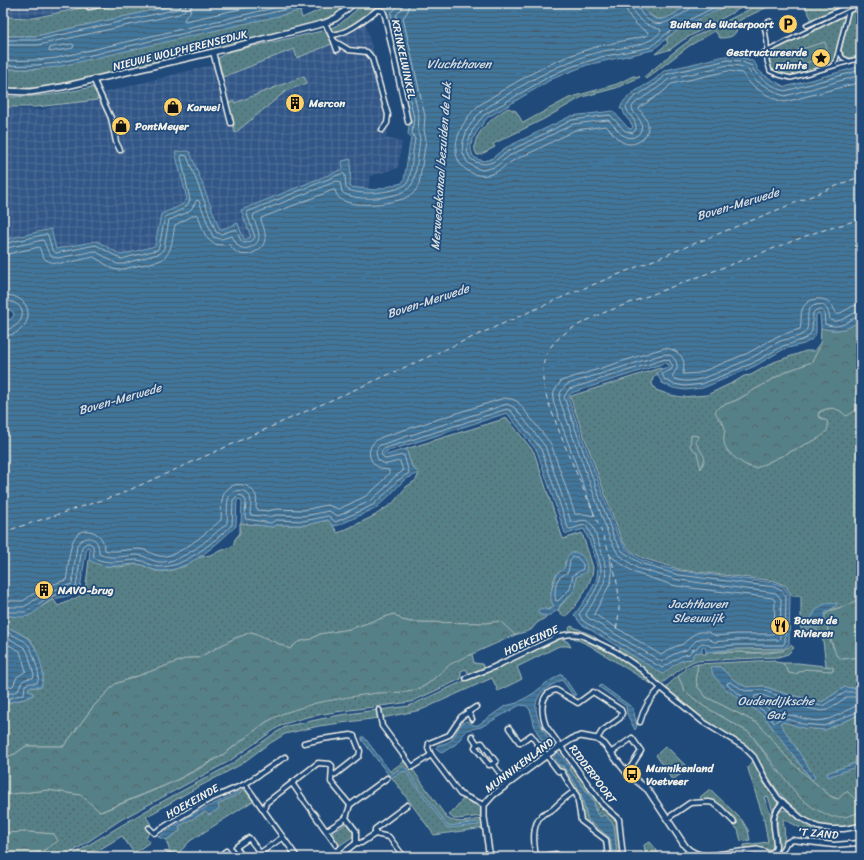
<svg xmlns="http://www.w3.org/2000/svg" width="864" height="860" font-family="Sriracha,sans-serif">
<style>
.industrial{fill:url(#industrial-grid)}
.grass{fill:url(#grass-dots);stroke:#a6b8b8}
.forest{fill:url(#forest-crowns);stroke:#a6b8b8}
.wetland{fill:url(#wetland-marsh);stroke:#a6b8b8}
.pitch{fill:#578087;stroke:#a6b8b8}
.water{fill:url(#water-rules);stroke:#88a7ba}
.lines{fill:none;stroke-linecap:round;stroke-linejoin:round}
.shore{stroke:#acbfca;stroke-width:1}
.stream{stroke:#88a7ba;stroke-width:1}
.ferry{stroke:#d9dedd;stroke-width:1;stroke-dasharray:5 4;stroke-linecap:butt}
.pedestrian-casing{stroke:#f4f1e8;stroke-width:6}
.minor-casing{stroke:#f4f1e8;stroke-width:7}
.tertiary-casing{stroke:#f4f1e8;stroke-width:8}
.pedestrian{stroke:#1f4a7a;stroke-width:3}
.minor{stroke:#1f4a7a;stroke-width:4}
.tertiary{stroke:#1f4a7a;stroke-width:5}
.labels{text-anchor:middle;stroke-width:3.5;stroke-linejoin:round;paint-order:stroke}
.poi-label{font-size:11px;font-weight:bold;fill:#f4f1e8;stroke:#1f4a7a;text-anchor:start}
.street-label{font-size:11px;fill:#f4f1e8;stroke:#1f4a7a}
.water-label{font-size:12px;font-style:italic;fill:#d9dedd;stroke:#1f4a7a}
</style>
<defs>
<pattern id="industrial-grid" width="8" height="8" patternUnits="userSpaceOnUse"><rect width="8" height="8" fill="#315787"/><path d="M0 4h8M4 0v8" fill="none" stroke="#4f7098"/></pattern>
<pattern id="grass-dots" width="8" height="8" patternUnits="userSpaceOnUse"><rect width="8" height="8" fill="#578087"/><path d="M2 2h.1M6 6h.1" fill="none" stroke="#51676a" stroke-width="1.8" stroke-linecap="round"/></pattern>
<pattern id="forest-crowns" width="20" height="18" patternUnits="userSpaceOnUse"><rect width="20" height="18" fill="#578087"/><path d="M2 6a3 3 0 1 1 6 0M12 15a3 3 0 1 1 6 0" fill="none" stroke="#51676a"/></pattern>
<pattern id="wetland-marsh" width="20" height="14" patternUnits="userSpaceOnUse"><rect width="20" height="14" fill="#578087"/><path d="M1 5h8M5 5V1M11 12h8M15 12V8" fill="none" stroke="#51676a"/></pattern>
<pattern id="water-rules" width="6" height="5" patternUnits="userSpaceOnUse"><rect width="6" height="5" fill="#40759c"/><path d="M0 2.5h6" fill="none" stroke="#445e71"/></pattern>
</defs>
<rect width="100%" height="100%" fill="#1f4a7a"/>
<filter id="ink" filterUnits="userSpaceOnUse"><feTurbulence type="fractalNoise" baseFrequency=".025" numOctaves="2"/><feDisplacementMap in="SourceGraphic" scale="8" xChannelSelector="R" yChannelSelector="G"/><feConvolveMatrix kernelMatrix="1 2 1 2 8 2 1 2 1" color-interpolation-filters="sRGB"/></filter>
<g filter="url(#ink)">
<g class="industrial">
<polygon points="3,3 132,3 3,19"/>
<polygon points="364,19 391,115 386,138 402,142 398,168 371,176 368,189 349,187 342,161 343,169 241,210 251,237 244,240 220,231 190,152 186,151 175,152 187,199 182,205 161,214 155,246 121,255 97,241 56,249 51,229 3,240 3,108 41,110 121,88 294,44"/>
</g>
<g class="grass">
<polygon points="105,3 118,3 123,5 137,3 185,3 36,36 3,36 3,17 33,18"/>
<polygon points="335,3 350,3 334,16 326,21 299,29 84,80 34,88 3,88 3,69 38,69 300,11 302,18"/>
<path d="M 364,3 L 379,3 L 380,7 L 385,3 L 393,3 L 385,8 L 380,7 C 369,14 344,36 331,30 L 331,28 L 340,24 Z"/>
<path d="M 639,3 L 691,3 C 668,18 659,30 639,3 Z"/>
<path d="M 732,3 L 750,3 L 683,40 L 671,49 L 655,54 L 668,43 L 666,40 C 678,26 714,12 732,3 Z"/>
<path d="M 762,3 L 776,3 L 740,20 C 736,33 736,38 720,38 L 715,31 L 689,46 L 646,79 L 644,77 L 674,52 L 694,37 Z"/>
<polygon points="810,3 850,3 847,6 846,5 812,20 805,6"/>
<polygon points="861,8 861,56 848,58 843,56 841,51 850,13"/>
<polygon points="846,15 840,40 832,64 792,75 780,73 772,69 769,61 769,52"/>
<polygon points="322,31 326,32 332,44 297,58 294,49 223,77 218,58 227,52"/>
<polygon points="304,76 307,83 286,91 235,133 228,103 234,101 235,103"/>
<path d="M 633,76 L 640,77 L 616,88 L 582,97 L 544,119 L 493,144 L 495,147 L 480,155 L 477,155 C 466,138 495,115 508,108 L 516,111 L 523,123 L 569,98 L 617,84 Z"/>
<path d="M 92,87 L 98,95 L 97,100 L 36,107 L 3,107 L 3,97 C 36,97 61,94 92,87 Z"/>
<path d="M 821,342 L 818,352 L 812,362 L 785,372 L 737,400 L 721,406 L 718,419 L 724,424 L 725,428 L 724,437 L 727,451 L 747,466 L 756,468 L 819,438 L 827,421 L 819,417 L 818,415 L 819,413 C 828,407 838,406 845,415 L 858,406 L 861,397 L 861,595 L 856,601 L 848,605 L 831,610 L 825,620 C 827,624 828,627 828,632 C 830,642 834,653 843,659 L 861,657 L 861,688 L 851,688 L 845,687 L 822,702 L 786,694 L 763,686 L 746,687 L 733,679 L 720,667 L 712,667 L 726,689 L 763,715 L 812,780 L 815,777 L 779,723 L 784,722 L 803,728 L 825,730 L 861,714 L 861,761 L 827,773 L 829,776 L 861,765 L 861,805 L 848,792 L 846,792 L 838,799 L 830,796 L 790,761 L 759,724 L 706,697 L 697,686 L 696,676 L 698,664 L 775,660 L 775,662 L 783,663 L 789,673 L 795,674 L 805,669 L 833,671 L 833,667 L 826,666 L 822,633 L 818,633 L 817,630 L 801,630 L 801,596 L 792,596 L 786,586 L 775,581 L 681,570 L 642,558 L 631,551 L 623,542 L 620,536 L 570,397 L 571,396 L 660,368 L 661,369 L 653,378 L 652,384 L 656,390 L 670,395 L 682,397 L 707,395 L 736,381 L 744,376 L 751,375 L 774,362 L 806,351 L 813,351 C 817,349 817,345 821,342 Z"/>
<path d="M 507,418 L 534,452 L 563,539 L 582,533 L 593,567 C 594,579 579,602 571,611 C 569,614 566,615 564,617 L 558,610 C 561,603 566,601 570,595 C 575,590 575,584 576,577 L 565,561 L 565,568 L 556,575 L 554,579 L 551,592 L 554,607 L 548,610 L 544,609 L 539,614 L 548,616 L 537,623 L 531,630 L 515,635 C 503,626 505,619 486,623 L 411,622 L 402,620 L 394,614 L 350,629 L 320,634 L 311,639 L 298,642 L 290,649 L 252,632 L 233,639 L 198,658 L 188,658 L 115,684 L 93,707 L 64,746 L 26,746 L 15,754 L 3,758 L 3,704 L 24,699 L 33,695 L 33,693 L 29,691 L 28,688 L 31,687 L 41,687 L 43,675 L 35,647 L 30,639 L 6,626 L 3,623 L 3,617 L 8,616 L 27,616 L 52,600 L 54,600 L 58,606 L 78,597 L 85,592 L 89,560 L 105,566 L 119,567 L 139,564 L 156,571 L 169,571 L 185,566 L 193,559 L 210,555 L 233,546 L 235,539 L 240,533 L 240,523 L 273,527 L 275,525 L 305,525 L 329,520 L 338,533 L 374,516 L 393,503 L 406,487 L 416,480 L 419,473 L 412,467 L 406,449 Z"/>
<polygon points="571,626 592,635 604,644 581,634 570,632 569,628"/>
<polygon points="569,636 581,637 589,640 621,659 640,670 656,687 589,645"/>
<polygon points="561,638 568,642 571,647 567,646 559,646 517,667 522,679 498,691 492,678 421,710 382,718 380,710 409,706 416,703 555,639"/>
<path d="M 791,645 L 794,648 L 788,654 L 778,657 L 694,661 L 683,667 L 661,684 L 659,683 L 641,667 L 618,652 L 620,648 L 663,673 C 671,667 679,659 689,659 L 690,660 L 694,653 L 702,652 L 702,654 L 706,654 L 706,652 L 712,651 L 715,652 L 743,652 L 747,653 C 761,653 780,655 791,645 Z"/>
<path d="M 472,654 L 474,663 L 482,664 L 485,669 L 471,674 L 468,673 L 466,669 L 461,671 L 461,679 L 411,702 L 335,712 L 307,717 L 284,724 L 277,728 L 228,762 L 122,819 L 65,857 L 23,857 L 45,850 L 54,834 L 28,832 L 3,833 L 3,795 L 48,790 L 82,795 L 101,812 C 143,795 186,779 224,754 C 245,740 261,722 284,713 C 313,701 346,696 376,693 C 389,692 403,694 416,690 C 431,685 439,671 452,663 C 458,659 465,657 472,654 Z"/>
<polygon points="678,676 685,691 702,705 750,733 777,771 851,815 861,812 861,823 839,828 821,826 807,820 797,812 777,790 755,755 744,745 702,718 668,691 667,686"/>
<path d="M 377,710 L 378,718 L 319,726 L 285,734 L 264,747 L 240,765 L 189,792 L 146,817 L 151,824 L 147,827 L 150,832 L 146,837 L 150,842 L 134,853 L 122,836 L 97,851 C 89,850 82,857 70,857 L 90,844 L 154,806 L 230,765 L 275,733 L 287,726 L 340,715 Z"/>
<polygon points="666,746 689,769 672,780 656,755"/>
<path d="M 406,760 L 447,818 C 457,825 471,820 482,819 L 484,828 L 434,835 L 393,779 L 389,772 Z"/>
<polygon points="753,761 764,783 778,802 777,806 773,812 768,796 764,797 771,815 773,845 772,849 770,850 757,847 744,848 744,845 768,842 764,820 748,769 748,767"/>
<polygon points="571,763 601,805 596,812 594,801 570,770"/>
<polygon points="557,765 563,766 580,790 587,818 589,820 587,824 583,820 579,795"/>
<polygon points="245,789 253,801 190,841 175,857 170,852 166,840 180,831 179,826"/>
<polygon points="710,789 742,820 748,830 750,840 741,841 738,830 733,825 736,822 719,805 703,802 700,797"/>
<polygon points="464,798 482,806 482,816 457,819 454,819 449,815"/>
<polygon points="603,807 617,822 621,857 617,857 614,825 605,815 604,815 601,817 597,814"/>
<path d="M 782,810 C 792,809 801,823 809,827 C 816,831 824,833 831,834 L 833,838 L 819,836 L 804,830 L 784,819 L 783,821 C 786,837 785,842 777,857 L 775,857 L 779,842 L 777,815 Z"/>
<polygon points="348,822 354,832 355,835 339,846 331,834"/>
<polygon points="591,822 610,838 613,857 610,857 608,842 589,825"/>
<polygon points="650,842 656,849 659,857 646,857 644,845"/>
</g>
<g class="forest">
<path d="M 861,319 L 861,397 C 860,405 855,413 846,416 C 838,407 830,406 819,412 L 818,415 L 819,417 L 827,421 C 830,430 826,433 819,438 L 756,468 C 745,467 725,453 724,442 C 723,436 726,431 724,426 C 723,420 717,418 715,411 L 721,406 L 737,400 L 785,372 L 812,362 L 820,346 L 821,328 C 826,329 830,330 834,330 C 842,331 855,324 861,319 Z"/>
<polygon points="691,435 699,436 696,443 705,458 701,469 697,453 690,446"/>
<path d="M 861,595 L 861,657 L 842,659 L 836,655 L 824,617 C 829,609 839,609 847,605 C 853,603 857,600 861,595 Z"/>
<polygon points="394,614 402,620 411,622 486,623 500,621 515,635 452,663 426,685 416,690 406,692 377,693 349,697 316,703 284,713 266,722 224,754 173,782 100,812 81,795 48,790 3,795 3,758 15,754 26,746 64,746 93,707 115,684 188,658 198,658 233,639 252,632 290,649 298,642 311,639 320,634 350,629"/>
<polygon points="783,663 798,663 833,667 833,671 805,669 795,674 789,673"/>
<polygon points="698,664 696,676 697,686 706,697 759,724 790,761 830,796 834,798 838,799 846,792 848,792 861,805 861,812 845,817 832,817 815,809 799,797 750,733 702,705 685,691 678,676 687,667"/>
<path d="M 28,832 L 54,834 L 58,841 C 39,855 26,857 3,857 L 3,833 Z"/>
</g>
<polygon class="wetland" points="737,649 783,649 783,651 747,653 743,652 715,652 712,651"/>
<polygon class="pitch" points="825,42 829,56 802,64 798,50"/>
<g class="water">
<polygon points="185,3 322,3 300,11 57,67 38,69 3,69 3,36 36,36"/>
<path d="M 397,3 L 639,3 C 654,23 660,24 680,10 C 684,8 687,5 691,3 C 697,1 724,3 732,3 L 683,27 L 668,37 L 653,50 L 587,65 L 552,79 L 487,118 L 476,133 L 471,144 L 471,150 L 473,156 L 477,159 L 484,161 L 491,159 L 505,148 L 571,116 L 613,111 L 628,128 L 631,129 L 633,127 C 630,120 623,116 623,109 L 620,109 C 624,94 643,88 655,79 C 659,76 661,72 666,70 C 676,67 686,66 696,63 C 706,61 716,57 726,56 C 734,55 758,58 757,69 L 764,75 L 785,87 L 861,66 L 861,319 C 849,330 837,332 821,328 L 820,315 L 818,313 L 816,316 L 816,333 L 811,340 L 804,344 L 784,349 L 755,366 L 703,388 L 685,390 L 673,388 L 662,383 L 657,374 L 661,369 L 669,367 L 669,365 L 665,363 L 571,393 L 568,398 L 618,536 L 626,548 L 630,552 L 641,560 L 663,567 L 680,571 L 775,583 L 781,585 L 785,588 L 790,596 L 789,644 L 785,648 L 737,649 L 706,652 L 705,647 L 702,647 L 702,652 L 694,653 L 692,659 C 679,659 673,666 663,674 L 581,624 L 574,615 C 581,606 594,588 597,577 C 600,564 589,541 584,529 L 567,534 L 565,533 L 537,451 L 507,413 L 385,452 L 384,453 L 386,455 L 406,449 L 412,467 L 419,473 L 404,480 L 390,495 L 376,508 L 339,525 L 333,526 L 328,520 L 305,525 L 275,525 L 273,527 L 241,523 L 242,501 L 239,499 L 237,500 L 236,526 C 217,544 189,571 161,571 C 152,571 146,565 138,564 C 118,564 108,571 89,560 L 90,548 L 87,547 L 80,588 C 73,598 59,596 49,601 C 42,605 36,613 28,616 C 20,619 11,614 3,617 L 3,321 L 11,319 L 14,315 L 13,312 L 10,310 L 3,310 L 3,240 L 51,229 L 56,249 L 97,241 L 121,255 L 155,246 L 161,214 L 182,205 L 187,199 L 175,152 L 187,151 L 190,152 L 220,230 L 238,223 L 244,240 L 251,237 L 241,210 L 343,169 L 342,161 L 351,159 L 350,187 L 375,190 L 402,183 L 404,180 L 411,138 L 408,134 L 410,119 L 386,9 Z"/>
<path d="M 575,552 C 584,555 588,563 586,572 L 576,577 L 574,591 L 560,605 L 558,610 L 548,616 L 540,615 L 538,612 L 538,610 L 541,608 L 548,610 L 554,607 L 551,600 L 551,592 L 557,573 C 572,568 560,555 575,552 Z"/>
<polygon points="837,603 836,606 825,613 824,622 819,627 800,627 800,623 810,620 816,610 824,604"/>
<path d="M 3,623 C 10,630 19,632 27,638 C 36,643 42,665 43,675 C 43,679 42,683 41,687 L 31,687 L 28,688 L 29,691 L 33,693 L 33,695 L 24,699 L 3,704 Z"/>
<polygon points="711,667 720,667 733,679 746,687 763,686 786,694 822,702 845,687 851,688 861,688 861,714 825,730 803,728 784,722 780,723 815,777 812,780 763,715 726,689 713,675"/>
<path d="M 562,674 L 576,695 L 573,695 L 562,680 C 554,684 544,688 539,696 C 526,717 558,750 569,766 L 570,770 L 594,801 L 595,810 L 598,815 L 601,817 L 604,815 L 605,815 L 614,825 L 617,857 L 613,857 L 610,838 L 588,820 L 580,790 L 563,766 L 560,766 C 552,754 542,743 536,730 C 532,722 534,714 527,706 L 520,705 L 481,727 L 467,730 L 456,744 L 442,753 L 436,748 L 438,745 C 442,744 447,743 450,741 C 458,735 457,723 467,721 L 473,725 L 478,725 L 505,706 L 517,703 L 534,693 L 546,683 Z"/>
<polygon points="601,685 633,708 637,726 635,730 627,714 626,706 599,687"/>
<polygon points="362,737 364,737 392,774 404,766 448,826 478,822 479,825 447,828 405,771 402,772 391,778 362,740"/>
<polygon points="861,761 861,765 828,777 827,773"/>
<polygon points="240,791 241,793 218,804 219,809 209,815 205,812 179,826 180,831 166,840 158,837 193,814"/>
</g>
<g class="lines">
<g class="shore">
<polyline points="192,3 190,12 184,19 185,21 268,3"/>
<path d="M 625,3 C 626,16 637,27 648,32 L 648,35 L 646,36 C 625,41 603,44 583,51 C 548,62 508,86 478,106 C 466,117 456,133 456,149 C 455,165 472,178 487,175 C 499,173 502,167 511,162 C 519,157 528,154 536,150 C 549,143 562,137 575,130 L 606,126 C 612,131 615,138 622,142 C 634,148 649,139 648,125 C 647,119 643,114 639,109 L 640,107 L 663,92 L 671,84 L 728,71 L 742,73 C 744,76 747,80 750,83 C 757,90 776,101 785,102 L 861,82"/>
<path d="M 631,3 C 632,17 648,27 660,29 L 661,31 C 649,48 619,47 599,52 C 559,62 516,88 482,111 L 475,118 L 467,130 L 463,142 L 462,151 L 467,162 L 474,167 L 482,170 L 495,167 L 509,156 L 573,124 L 608,120 C 615,125 619,135 627,137 C 636,140 644,131 641,123 C 639,116 632,113 632,107 L 635,103 L 659,87 L 669,79 L 728,65 L 739,66 L 747,68 L 755,80 L 779,94 L 785,96 L 861,75"/>
<path d="M 636,3 C 637,7 640,11 642,14 C 655,30 668,23 682,14 C 687,11 692,9 693,3"/>
<path d="M 723,3 L 681,24 L 666,34 L 651,47 L 601,57 L 565,69 L 550,76 L 494,109 L 484,115 L 479,121 L 472,131 L 468,143 L 467,151 L 470,158 L 475,162 L 485,164 L 493,162 L 507,152 L 572,120 L 610,115 L 625,131 L 633,133 L 636,129 C 637,120 628,115 626,107 L 633,98 L 657,83 L 667,74 L 728,60 L 740,61 L 752,66 C 754,76 776,89 785,91 L 861,70"/>
<polyline points="3,40 37,40 178,9 181,6 181,3"/>
<polygon points="72,44 74,45 73,48 50,52 49,51 50,48"/>
<polyline points="3,45 38,45 179,14 185,10 186,3"/>
<polyline points="3,61 37,60 56,58 295,3"/>
<polyline points="3,66 37,65 57,63 313,3"/>
<path d="M 3,244 L 47,234 L 48,235 L 52,250 L 56,253 L 96,245 L 121,259 L 157,250 L 159,247 L 165,217 C 174,212 186,211 190,200 L 181,157 L 182,155 L 187,156 L 216,232 L 221,234 L 236,229 L 241,241 L 244,243 L 252,241 L 255,237 L 247,214 L 247,212 L 343,173 L 345,175 L 346,188 C 353,197 402,193 408,182 C 411,176 413,148 415,139 L 412,133 L 414,118 L 391,13 L 397,7 L 398,3"/>
<path d="M 3,249 L 43,240 C 48,247 46,257 58,258 L 95,251 L 117,264 L 123,264 L 161,253 L 164,248 L 169,220 L 188,212 L 192,208 L 197,200 L 199,201 L 213,237 L 221,239 L 232,236 L 238,246 C 243,249 246,249 251,247 C 265,241 257,228 253,217 L 254,214 L 337,181 L 340,182 L 342,192 C 354,203 405,199 412,184 C 416,178 419,147 420,138 L 418,132 L 419,117 L 396,15 L 402,9 L 403,3"/>
<path d="M 3,255 L 39,247 C 41,250 41,255 44,258 C 54,269 81,259 94,257 L 113,269 L 119,270 L 159,261 C 173,255 172,238 175,225 L 196,214 L 198,215 C 204,232 206,249 229,244 C 231,247 234,251 238,253 C 248,258 264,250 265,239 C 266,232 263,226 261,220 L 261,218 L 333,190 L 335,190 C 336,194 338,198 342,200 C 355,208 396,204 409,196 C 414,194 417,189 419,184 L 426,140 L 424,130 L 425,116 L 403,18 L 408,11 L 409,3"/>
<path d="M 3,295 C 38,294 35,335 3,336"/>
<path d="M 3,301 C 30,300 28,328 3,330"/>
<path d="M 573,557 L 577,557 L 583,564 L 583,569 L 573,575 L 570,589 L 558,601 L 556,601 C 554,596 555,582 559,578 C 561,576 565,574 568,572 L 570,561 Z"/>
<polygon points="612,557 635,573 676,586 773,598 775,601 774,633 772,634 736,634 716,636 708,632 700,632 694,634 683,644 672,648 661,655 594,614 611,582 612,572 610,559"/>
<path d="M 3,601 L 23,601 L 42,588 L 66,580 C 70,566 66,523 93,532 C 101,535 104,542 105,550 L 108,551 C 118,552 128,549 138,549 C 146,549 151,554 159,556 C 176,560 208,531 221,520 C 222,511 220,500 225,492 C 233,480 251,483 256,496 C 257,500 256,504 256,508 L 258,510 L 268,511 L 276,509 L 303,510 L 327,505 L 339,509 L 366,496 L 380,484 L 389,473 L 389,470 C 367,469 362,445 382,437 L 504,398 L 512,399 L 518,402 L 551,444 L 575,514 L 585,514 L 593,516 L 594,514 L 553,401 L 554,392 L 561,381 L 664,348 C 673,348 683,354 684,364 C 684,368 683,371 683,374 L 699,373 L 748,353 L 778,336 L 800,329 C 802,323 800,316 802,310 C 806,298 823,295 831,304 C 834,307 835,312 837,315 L 853,306 L 861,305"/>
<path d="M 3,607 L 24,607 L 45,593 L 72,584 L 77,545 C 82,537 94,534 98,545 C 99,548 99,551 99,554 C 111,560 123,556 135,555 C 146,555 150,561 159,562 C 182,564 211,537 227,523 C 228,514 226,504 229,497 C 233,488 247,489 250,497 C 252,502 250,509 250,514 L 251,515 L 269,517 L 276,515 L 304,516 L 329,511 L 338,516 L 370,501 L 384,489 L 393,478 L 403,471 L 400,461 L 386,464 L 379,461 C 375,455 375,449 380,445 L 507,404 L 515,408 L 545,446 L 571,522 C 577,523 583,518 589,522 C 594,525 596,536 598,541 C 612,580 606,581 586,614 L 587,617 L 662,662 L 674,654 L 686,650 L 697,640 L 701,638 L 707,638 L 714,642 L 736,640 L 778,640 L 780,638 L 781,599 L 776,593 L 679,580 L 660,575 L 637,568 L 625,559 L 618,554 L 610,539 L 560,401 C 558,395 562,388 568,384 L 664,354 C 672,354 678,360 677,369 L 672,376 L 673,378 C 691,387 712,374 729,368 C 736,364 744,362 751,358 C 761,353 770,345 781,341 C 788,338 797,339 804,333 C 813,326 801,309 816,305 C 826,302 829,312 830,320 C 841,325 850,312 861,311"/>
<path d="M 3,612 L 26,612 L 47,598 L 65,592 L 76,587 L 82,547 L 86,543 L 90,543 L 93,546 L 94,558 C 108,565 121,561 136,560 C 145,560 151,567 159,567 C 185,568 214,541 232,525 L 233,500 L 238,495 L 243,496 L 246,501 L 245,518 L 246,519 L 271,523 L 276,520 L 304,521 L 328,516 L 331,518 L 335,522 L 338,521 L 373,505 L 387,492 L 397,481 L 409,473 L 404,455 L 385,459 L 381,454 L 383,449 L 507,409 L 511,411 L 541,449 L 568,528 L 570,529 L 585,525 C 590,529 592,539 594,545 C 597,554 601,563 601,572 C 601,585 587,604 579,614 L 583,621 L 662,668 C 672,663 677,656 689,654 L 692,650 L 697,648 C 701,640 706,643 711,647 L 736,645 L 783,645 L 785,642 L 786,597 L 782,591 L 774,587 L 679,575 L 661,570 L 640,563 L 622,551 L 614,538 L 564,397 L 569,389 L 665,359 L 669,360 L 673,366 L 671,370 L 662,374 L 665,380 L 674,384 L 685,386 L 702,384 L 753,363 L 783,346 L 802,340 L 808,337 L 812,331 L 813,313 L 816,310 L 821,310 L 824,312 L 825,324 C 844,331 847,318 861,316"/>
<path d="M 3,629 C 24,644 28,635 36,664 C 38,671 40,676 37,683 L 30,683 L 25,685 L 24,694 L 3,700"/>
<path d="M 3,635 L 25,648 L 28,653 L 34,675 L 33,678 C 23,678 21,682 18,691 L 3,695"/>
<polyline points="3,642 20,651 26,671 17,677 13,686 3,688"/>
<polyline points="861,692 846,692 822,706 785,698 762,690 745,691 730,682 727,683 728,686 765,712 774,723 779,719 784,718 803,724 824,726 861,710"/>
<path d="M 861,697 L 847,697 L 827,710 L 822,711 L 783,703 L 762,695 L 755,696 L 754,698 L 769,709 L 774,715 C 792,711 808,724 824,720 C 835,718 846,710 856,706 L 861,705"/>
</g>
<polyline class="stream" points="806,856 809,857"/>
<g class="ferry">
<polyline points="3,532 118,495 565,296 861,176"/>
<path d="M 616,629 C 628,586 602,532 585,493 C 575,469 564,445 555,420 C 548,402 538,378 545,358 C 553,334 582,323 603,313 L 814,233 L 861,219"/>
</g>
<g class="pedestrian-casing">
<g id="pedestrian">
<polyline points="770,21 763,24 765,30 767,43 767,61 770,71 779,75 791,78 861,58"/>
<polyline points="839,52 843,58 849,61"/>
<polyline points="761,54 861,5"/>
<polyline points="833,65 836,60 848,12"/>
<polyline points="303,799 314,814"/>
</g>
</g>
<g class="minor-casing">
<g id="minor">
<polyline points="121,3 128,5 137,3"/>
<polyline points="89,7 108,3"/>
<polyline points="325,23 334,41 337,50"/>
<polyline points="807,25 849,6 851,3"/>
<path d="M 331,35 C 346,35 365,19 377,10 L 380,10 L 383,11 L 385,16 L 408,122"/>
<polyline points="334,41 349,50 367,52 372,58 388,115 387,123 382,130"/>
<polyline points="213,52 231,123"/>
<polyline points="94,81 111,118 116,142 120,150"/>
<polyline points="466,678 494,667 559,636 571,634 581,635 616,652 642,670 661,688 703,722 744,747 754,757 766,780 778,798 801,818 818,827 831,829 844,829 861,826"/>
<polyline points="379,710 382,726 412,767 431,755 460,794 484,805"/>
<polyline points="468,712 472,719"/>
<path d="M 640,722 C 643,710 651,697 661,688"/>
<polyline points="509,728 520,743 531,735 558,771 562,772 577,796 581,821 606,840 608,857"/>
<polyline points="472,736 477,744"/>
<path d="M 597,739 L 602,731 L 620,718 L 622,713 L 621,710 L 593,692 L 578,703 L 556,690 C 539,693 541,713 546,726 L 603,805 L 619,819 L 623,857"/>
<polyline points="304,743 322,739 351,735 354,736 360,751 359,756 336,774 332,775"/>
<polyline points="612,752 632,738 641,751 627,773"/>
<polyline points="431,755 428,748 429,743 449,735 461,717 476,707"/>
<polyline points="493,764 489,765 475,747 477,744 482,743 496,762 493,764 508,784"/>
<polyline points="292,783 303,799"/>
<polyline points="245,784 297,857"/>
<polyline points="350,805 387,778"/>
<polyline points="264,810 266,803 318,763 330,764 332,766 331,782 350,805 346,818 356,831 356,843 338,857"/>
<polyline points="314,814 336,845"/>
<polyline points="668,818 690,803 709,802 713,803 720,808 734,822"/>
<polyline points="149,828 154,833 208,800 245,784 285,757"/>
<polyline points="326,831 346,818"/>
<polyline points="375,834 375,829 407,805"/>
<polyline points="356,843 361,843 375,834 389,837 404,857"/>
<polyline points="260,853 283,837"/>
<path d="M 769,855 L 775,850 L 776,847 C 776,827 767,819 783,802"/>
<polyline points="242,856 236,847 249,838 263,857"/>
<polyline points="165,857 168,856 172,857"/>
<polyline points="218,857 226,851"/>
<polyline points="535,857 556,854 560,857"/>
<path d="M 536,857 C 534,844 531,825 542,815 C 545,812 550,812 553,809 C 560,802 567,796 575,791"/>
<polyline points="779,857 786,843 792,840 834,845 858,843 861,849"/>
</g>
</g>
<g class="tertiary-casing">
<g id="tertiary">
<polyline points="3,91 30,92 62,87 213,52 325,23 336,18 354,3"/>
<path d="M 489,857 L 489,852 L 484,817 L 484,805 L 493,795 L 547,755 L 572,739 L 581,736 L 597,739 L 604,744 L 627,773 L 648,790 L 685,846 C 690,852 699,856 707,856 L 757,850 L 764,852 L 770,857"/>
</g>
</g>
<use href="#pedestrian" class="pedestrian"/>
<use href="#minor" class="minor"/>
<use href="#tertiary" class="tertiary"/>
</g>
</g>
<defs>
<g id="parking-disc" transform="scale(1)"><circle r="9.5" fill="#ffd166" stroke="#1f4a7a"/><path d="M-3.5-5.5H1a3.5 3.5 0 0 1 0 7H-1V5.5H-3.5ZM-1-3.4V-.6H.8a1.4 1.4 0 0 0 0-2.8Z" fill="#111"/></g>
<g id="sight-disc" transform="scale(1)"><circle r="9.5" fill="#ffd166" stroke="#1f4a7a"/><path d="M0-6L1.8-2.2L6-1.7L2.9 1.2L3.7 5.4L0 3.3L-3.7 5.4L-2.9 1.2L-6-1.7L-1.8-2.2Z" fill="#111"/></g>
<g id="building-disc" transform="scale(1)"><circle r="9.5" fill="#ffd166" stroke="#1f4a7a"/><path d="M-4-6H4V6H1V3H-1V6H-4ZM-2.5-4.3h1.7v1.8h-1.7ZM.8-4.3h1.7v1.8H.8ZM-2.5-1h1.7V.8h-1.7ZM.8-1h1.7V.8H.8Z" fill="#111"/></g>
<g id="shop-disc" transform="scale(1)"><circle r="9.5" fill="#ffd166" stroke="#1f4a7a"/><path d="M-5-2.5h2.3a2.7 3.5 0 0 1 5.4 0H5L5.5 6h-11ZM-1.5-2.5h3a1.5 2.3 0 0 0-3 0Z" fill="#111"/></g>
<g id="restaurant-disc" transform="scale(1)"><circle r="9.5" fill="#ffd166" stroke="#1f4a7a"/><path d="M-5-6h1v4h1v-4h1v4h1v-4h1v5L-1.5 .5V6h-2V.5L-5-1ZM5-6V6H3V1.5H1.5Q1.5-4 5-6Z" fill="#111"/></g>
<g id="bus-disc" transform="scale(1)"><circle r="9.5" fill="#ffd166" stroke="#1f4a7a"/><path d="M-5-6H5V4H4V6H2V4H-2V6H-4V4H-5ZM-3.5-4V0h7V-4ZM-3.5 1.2v1.5H-2V1.2ZM2 1.2v1.5H3.5V1.2Z" fill="#111"/></g>
</defs>
<g fill-rule="evenodd">
<use href="#parking-disc" x="788" y="24"/>
<use href="#sight-disc" x="821" y="58"/>
<use href="#building-disc" x="295" y="103"/>
<use href="#shop-disc" x="173" y="107"/>
<use href="#shop-disc" x="121" y="126"/>
<use href="#building-disc" x="44" y="590"/>
<use href="#restaurant-disc" x="780" y="626"/>
<use href="#bus-disc" x="632" y="774"/>
</g>
<g class="labels">
<g class="poi-label">
<text x="774" y="28" text-anchor="end">Buiten de Waterpoort</text>
<text x="807" y="56" text-anchor="end">Gestructureerde<tspan x="807" dy="13">ruimte</tspan></text>
<text x="309" y="107">Mercon</text>
<text x="187" y="111">Karwei</text>
<text x="135" y="130">PontMeyer</text>
<text x="58" y="594">NAVO-brug</text>
<text x="794" y="624">Boven de<tspan x="794" dy="13">Rivieren</tspan></text>
<text x="646" y="772">Munnikenland<tspan x="646" dy="13">Voetveer</tspan></text>
</g>
<g class="street-label">
<text transform="translate(180 50) rotate(-14)" y="4">NIEUWE WOLPHERENSEDIJK</text>
<text transform="translate(404 59) rotate(78)" y="4">KRINKELWINKEL</text>
<text transform="translate(531 640) rotate(-24)" y="4">HOEKEINDE</text>
<text transform="translate(519 765) rotate(-37)" y="4">MUNNIKENLAND</text>
<text transform="translate(593 774) rotate(53)" y="4">RIDDERPOORT</text>
<text transform="translate(192 801) rotate(-29)" y="4">HOEKEINDE</text>
<text transform="translate(818 833) rotate(5)" y="4">'T ZAND</text>
</g>
<g class="water-label">
<text x="459" y="68">Vluchthaven</text>
<text transform="translate(441 166) rotate(-86)" y="4">Merwedekanaal bezuiden de Lek</text>
<text transform="translate(738 204) rotate(-17)" y="4">Boven-Merwede</text>
<text transform="translate(428 301) rotate(-18)" y="4">Boven-Merwede</text>
<text transform="translate(120 399) rotate(-16)" y="4">Boven-Merwede</text>
<text x="698" y="608">Jachthaven<tspan x="698" dy="14">Sleeuwijk</tspan></text>
<text x="776" y="705">Oudendijksche<tspan x="776" dy="14">Gat</tspan></text>
</g>
</g>
<rect width="864" height="860" fill="none" stroke="#1f4a7a" stroke-width="16"/>
<rect x="8" y="8" width="848" height="844" fill="none" stroke="#f4f1e8" stroke-width="1.5" filter="url(#ink)"/>
</svg>
